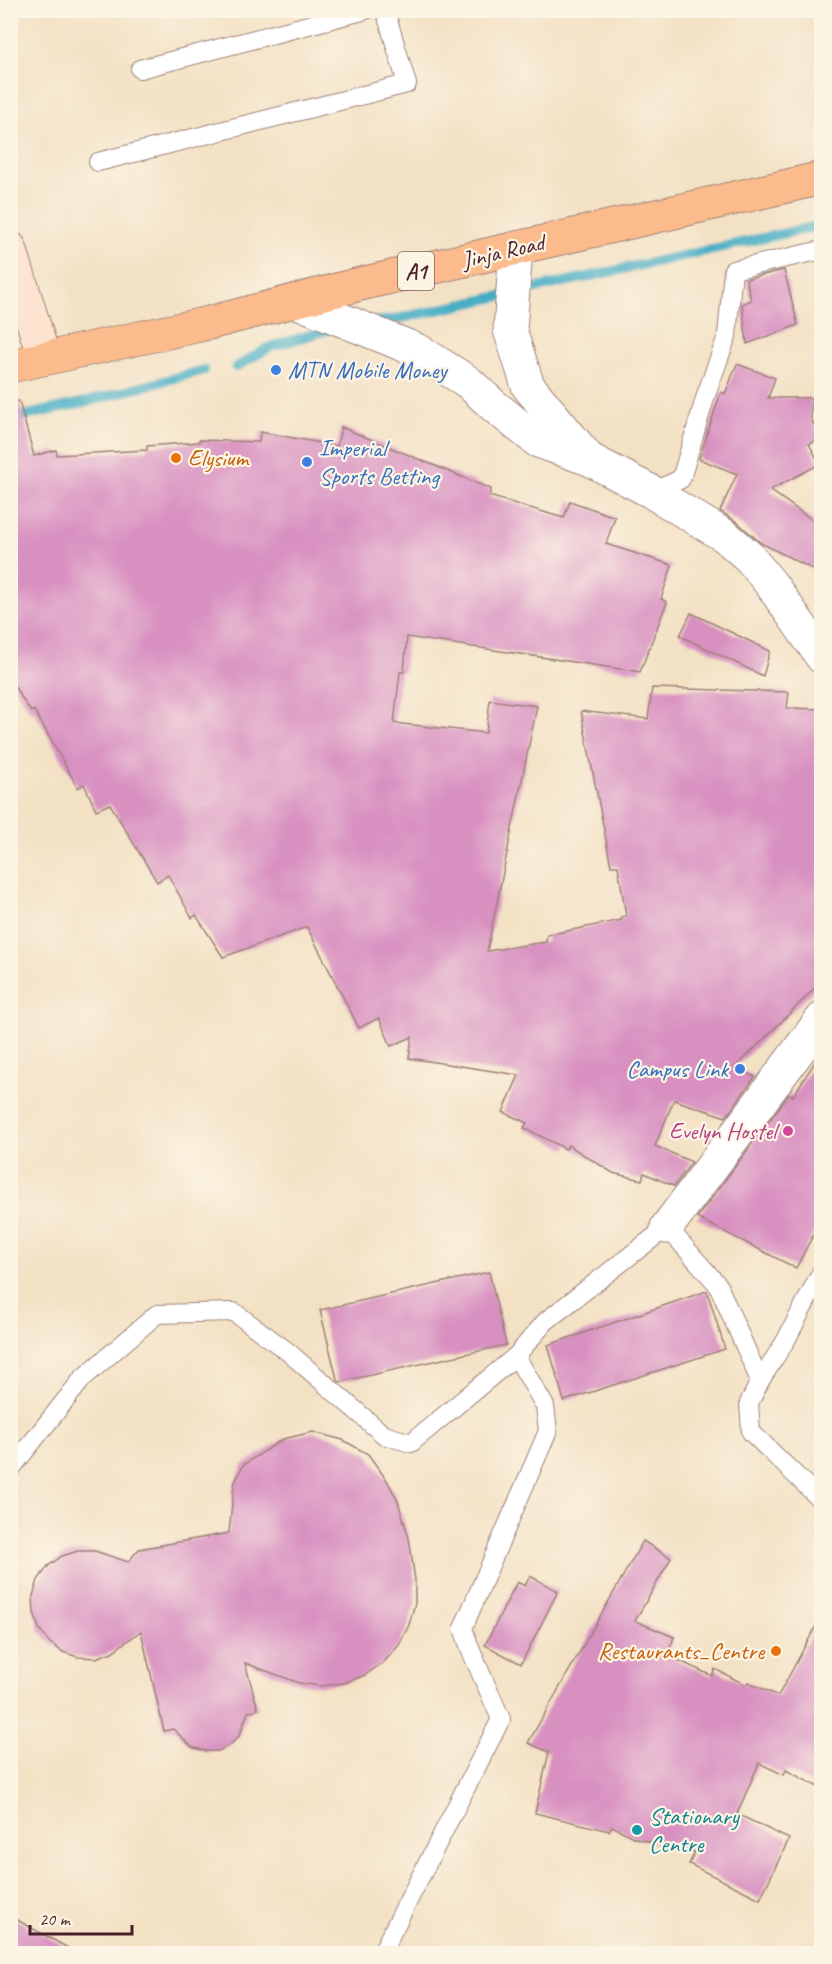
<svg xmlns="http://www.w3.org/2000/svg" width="832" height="1964" font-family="Caveat,sans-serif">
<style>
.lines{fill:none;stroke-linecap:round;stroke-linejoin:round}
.stream{stroke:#45adc4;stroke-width:10}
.building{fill:#d890c1}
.lane-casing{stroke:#9e8078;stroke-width:20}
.street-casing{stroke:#9e8078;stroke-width:35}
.secondary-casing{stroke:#9e8078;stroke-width:35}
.highway-casing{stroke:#9e8078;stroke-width:35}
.lane{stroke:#fff;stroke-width:18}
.street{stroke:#fff;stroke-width:33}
.secondary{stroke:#fde4d1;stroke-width:33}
.highway{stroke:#fbbb8c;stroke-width:33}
.shop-dot{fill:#3f7fe0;stroke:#fcf5e5;stroke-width:2}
.food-dot{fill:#e8710a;stroke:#fcf5e5;stroke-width:2}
.hotel-dot{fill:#d1479c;stroke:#fcf5e5;stroke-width:2}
.culture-dot{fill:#0f9aa8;stroke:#fcf5e5;stroke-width:2}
.labels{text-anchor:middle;stroke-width:4.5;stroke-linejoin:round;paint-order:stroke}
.shield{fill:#fcf5e5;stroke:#7f5f63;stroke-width:1.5}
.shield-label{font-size:22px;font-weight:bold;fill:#4a1f2b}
.street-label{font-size:24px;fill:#4a1f2b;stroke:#fcf5e5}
.shop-label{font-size:24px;fill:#366cbe;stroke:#fcf5e5;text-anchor:start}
.food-label{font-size:24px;fill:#c56008;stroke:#fcf5e5;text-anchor:start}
.hotel-label{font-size:24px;fill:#b23c85;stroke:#fcf5e5;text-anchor:end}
.culture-label{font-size:24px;fill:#0d838f;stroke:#fcf5e5;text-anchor:start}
</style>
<rect width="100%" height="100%" fill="#fcf5e5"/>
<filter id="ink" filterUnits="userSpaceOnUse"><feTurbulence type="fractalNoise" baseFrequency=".0167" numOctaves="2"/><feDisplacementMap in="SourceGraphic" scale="12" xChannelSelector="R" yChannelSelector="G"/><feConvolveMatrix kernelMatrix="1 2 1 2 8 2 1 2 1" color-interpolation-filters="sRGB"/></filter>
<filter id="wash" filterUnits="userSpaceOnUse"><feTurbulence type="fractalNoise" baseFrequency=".008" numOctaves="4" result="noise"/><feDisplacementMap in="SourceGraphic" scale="24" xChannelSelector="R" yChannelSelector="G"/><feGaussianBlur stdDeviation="1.35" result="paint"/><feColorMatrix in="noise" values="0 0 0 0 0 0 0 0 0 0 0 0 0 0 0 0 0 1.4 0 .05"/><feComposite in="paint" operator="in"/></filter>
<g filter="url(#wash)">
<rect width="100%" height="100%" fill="#f3e1c4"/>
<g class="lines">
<g class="stream">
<polyline points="373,322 392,320 822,225"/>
<polyline points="236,367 270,347 337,327"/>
<polyline points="11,419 86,402 204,370"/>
</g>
</g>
<g id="blocks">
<g class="building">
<polygon points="784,270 798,325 747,344 742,304 751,300 746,279"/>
<polygon points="737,364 775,378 768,398 811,398 811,419 822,438 809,444 820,464 770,490 822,527 822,574 761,543 737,522 720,511 737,474 699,459 721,392 725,394"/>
<polygon points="19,401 34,456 56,450 57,455 147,450 147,446 199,442 199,440 259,442 260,432 337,446 341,427 491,489 489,496 564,518 570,501 615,517 606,544 672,565 661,599 667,602 640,672 407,637 404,672 400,672 394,723 486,733 490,700 537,706 487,951 546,942 547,935 622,920 621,917 626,916 618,866 611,866 581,711 648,719 652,688 789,692 787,708 822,709 822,981 736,1067 755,1077 726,1117 674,1100 655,1146 692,1162 674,1186 644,1173 642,1180 613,1173 568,1145 566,1149 524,1128 527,1123 503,1112 519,1075 409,1058 412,1037 391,1046 379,1018 359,1028 307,927 223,957 196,915 192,918 168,875 157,882 110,804 96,810 84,784 78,788 34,710 31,712 10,680 10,402"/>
<polygon points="691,613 770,651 763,676 680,636"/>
<polygon points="822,1051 822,1218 796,1268 697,1218 789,1094 793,1096"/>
<polygon points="489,1272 506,1345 340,1382 337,1379 320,1310"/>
<polygon points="707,1291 725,1349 564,1401 548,1345"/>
<polygon points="313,1432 343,1440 368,1454 388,1482 397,1499 404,1521 409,1538 415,1580 415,1603 409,1625 399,1645 384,1662 365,1675 344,1683 321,1686 299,1683 245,1663 258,1709 248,1712 239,1736 230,1745 218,1751 205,1751 192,1747 173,1729 164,1731 141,1631 112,1652 96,1658 78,1657 63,1652 49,1642 39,1629 34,1612 33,1596 38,1580 48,1566 62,1556 78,1551 95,1551 128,1562 139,1549 229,1533 234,1484 243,1465 283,1439"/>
<polygon points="643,1541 671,1558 635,1621 674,1637 667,1655 712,1676 715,1669 746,1685 748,1682 778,1696 822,1615 822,1789 786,1770 784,1775 759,1763 737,1814 789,1839 760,1899 689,1864 695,1852 635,1838 612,1826 609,1831 535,1813 549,1752 528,1743"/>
<polygon points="530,1576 558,1591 521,1664 485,1645 517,1582 525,1586"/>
<polygon points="10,1916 77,1953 10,1953"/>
</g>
</g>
</g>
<g filter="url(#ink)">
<use href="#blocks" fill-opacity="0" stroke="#9e8078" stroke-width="1.5"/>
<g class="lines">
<g class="lane-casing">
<g id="lane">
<polyline points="140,69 366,10"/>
<polyline points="98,162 407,84 385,10"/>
<polyline points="652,492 681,479 706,395 727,336 733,270 822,250"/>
<polyline points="822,1271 786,1340 760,1381 749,1403 751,1432 822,1501"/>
<polyline points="10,1470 83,1378 157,1314 234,1312 287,1351 384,1435 411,1443 516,1356 546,1321 667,1227 718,1285 760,1381"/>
<polyline points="381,1954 501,1719 471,1651 463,1628 548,1431 545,1406 516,1356"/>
</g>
</g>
<g class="street-casing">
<g id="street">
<polyline points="516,248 510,330 528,386 588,458"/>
<polyline points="295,301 419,351 468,382 494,406 538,441 589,459 652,492 725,536 749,557 771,584 822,657"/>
<polyline points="667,1227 822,1019"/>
</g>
</g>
<g class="secondary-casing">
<polyline id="secondary" points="10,248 44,358"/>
</g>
<g class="highway-casing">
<polyline id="highway" points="10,366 209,323 356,285 822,178"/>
</g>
<use href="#lane" class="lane"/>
<use href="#street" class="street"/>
<use href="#secondary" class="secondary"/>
<use href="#highway" class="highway"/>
</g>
</g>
<g class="shop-dot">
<circle cx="276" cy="370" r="6"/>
<circle cx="307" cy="462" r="6"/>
<circle cx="740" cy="1069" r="6"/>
</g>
<g class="food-dot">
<circle cx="176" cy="458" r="6"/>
<circle cx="776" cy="1651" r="6"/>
</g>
<circle class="hotel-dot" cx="788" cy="1131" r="6"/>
<circle class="culture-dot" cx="637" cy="1830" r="6"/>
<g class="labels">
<rect class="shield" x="398" y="252" width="36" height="38" rx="4.5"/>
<g class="shield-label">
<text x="416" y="279">A1</text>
</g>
<g class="street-label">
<text transform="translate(503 251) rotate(-13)" y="8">Jinja Road</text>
</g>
<g class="shop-label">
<text x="288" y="378">MTN Mobile Money</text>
<text x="319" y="456">Imperial<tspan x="319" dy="28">Sports Betting</tspan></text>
<text x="728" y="1077" text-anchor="end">Campus Link</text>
</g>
<g class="food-label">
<text x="188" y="466">Elysium</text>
<text x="764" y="1659" text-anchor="end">Restaurants_Centre</text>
</g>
<g class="hotel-label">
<text x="776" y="1139">Evelyn Hostel</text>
</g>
<g class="culture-label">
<text x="649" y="1824">Stationary<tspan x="649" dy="28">Centre</tspan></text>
</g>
</g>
<rect width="832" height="1964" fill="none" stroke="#fcf5e5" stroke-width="36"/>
<path d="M30 1925v9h102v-9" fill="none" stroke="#4a1f2b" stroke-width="3"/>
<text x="39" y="1925" font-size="18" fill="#4a1f2b" stroke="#fcf5e5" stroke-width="4.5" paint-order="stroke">20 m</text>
</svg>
